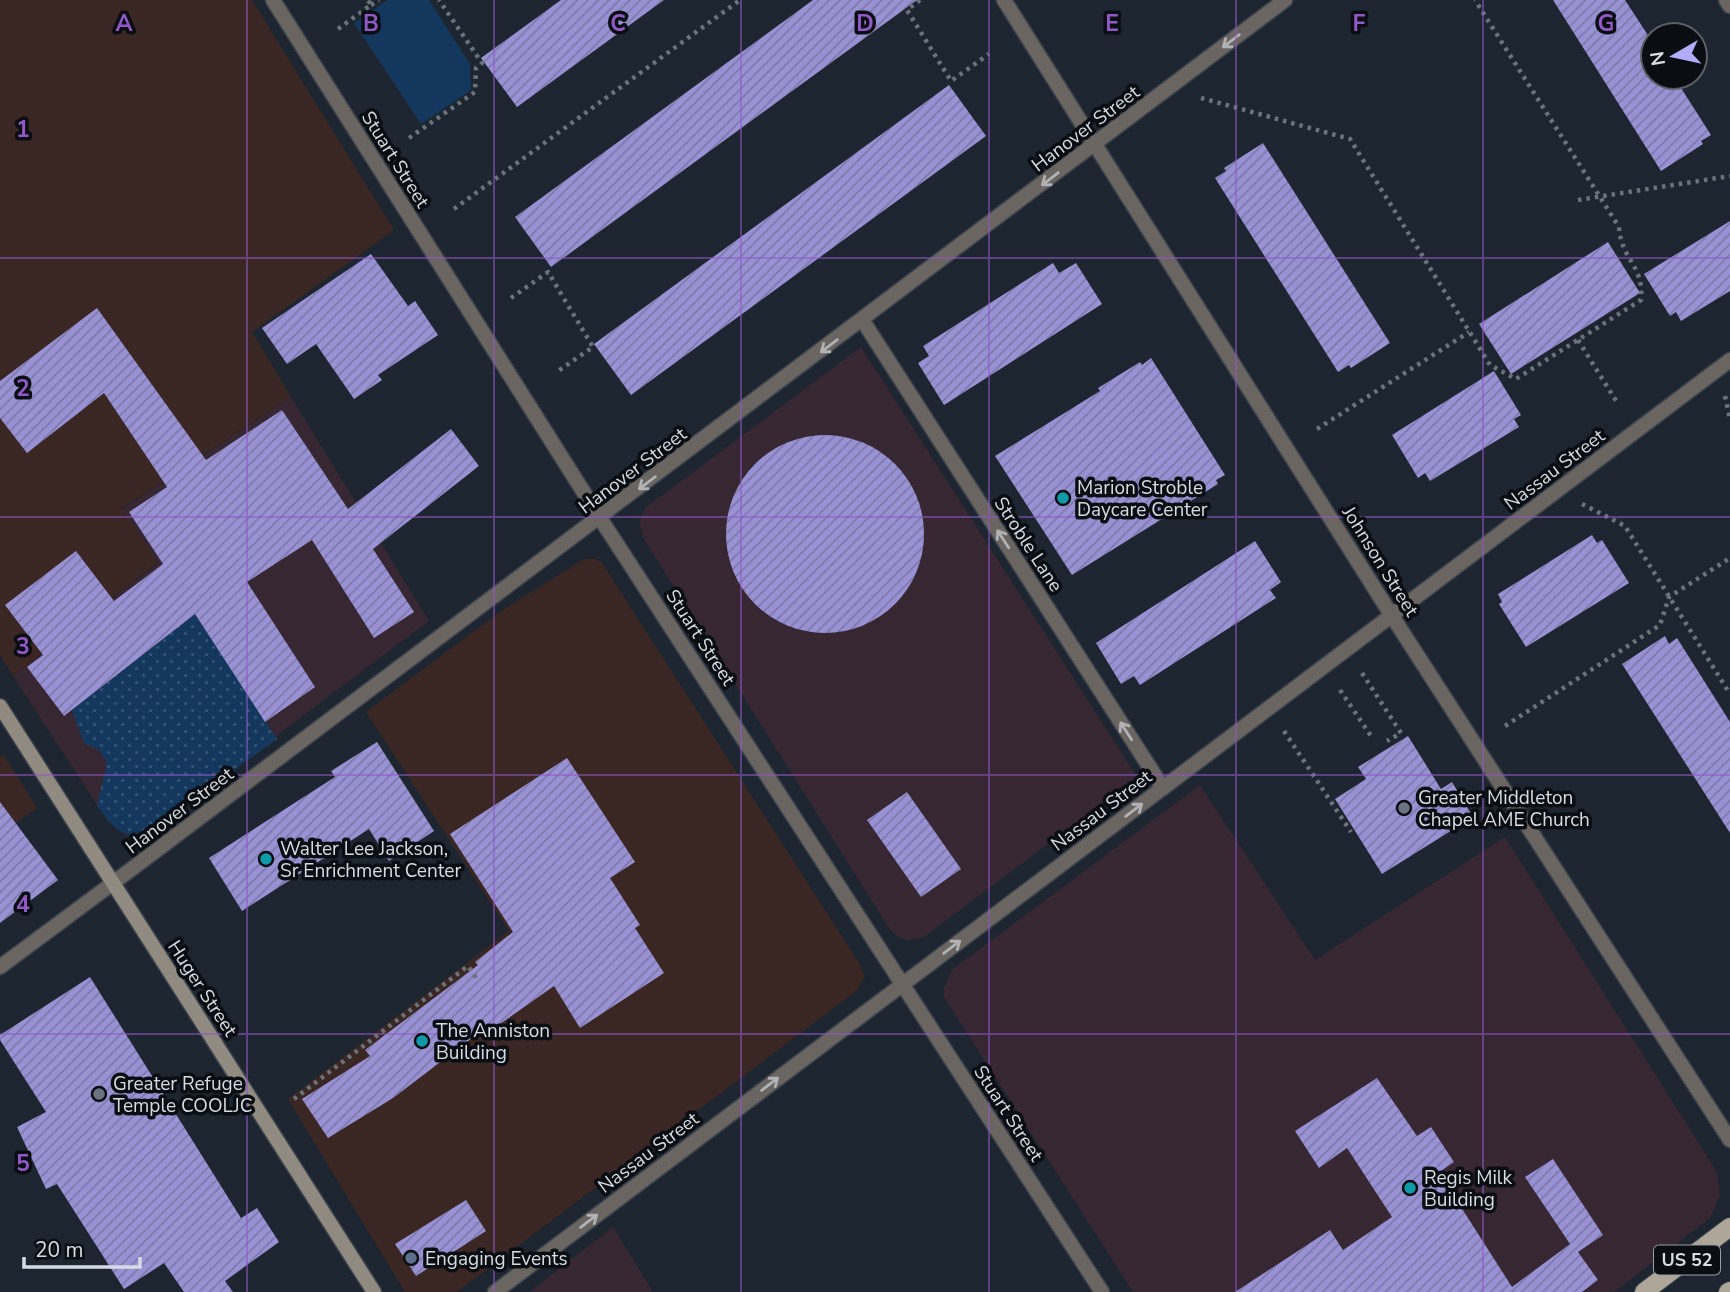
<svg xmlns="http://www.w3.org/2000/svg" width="1730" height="1292" font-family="'Nunito Sans',sans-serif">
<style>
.commercial{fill:#3a2723}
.industrial{fill:#362732}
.grass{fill:url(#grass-dots)}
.pitch{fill:#14385d}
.building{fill:url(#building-hatch)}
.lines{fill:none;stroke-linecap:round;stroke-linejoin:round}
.lane-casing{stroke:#3b434d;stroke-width:17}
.street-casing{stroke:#3b434d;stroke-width:17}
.secondary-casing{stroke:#3b434d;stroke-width:17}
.primary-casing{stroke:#3b434d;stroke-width:20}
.path{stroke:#6a727a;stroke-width:4.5;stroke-dasharray:3.5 5;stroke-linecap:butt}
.lane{stroke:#6a6560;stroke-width:14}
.street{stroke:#6a6560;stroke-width:14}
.secondary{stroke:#918a81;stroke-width:14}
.primary{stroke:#afa69a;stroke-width:18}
.oneway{stroke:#b0b2b5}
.grid{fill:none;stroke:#9258c8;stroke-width:2;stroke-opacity:0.55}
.culture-dot{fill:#0f9aa8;stroke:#0a0e13;stroke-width:2.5}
.worship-dot{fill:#6b7280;stroke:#0a0e13;stroke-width:2.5}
.service-dot{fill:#5c6f8a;stroke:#0a0e13;stroke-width:2.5}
.labels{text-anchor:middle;stroke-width:7;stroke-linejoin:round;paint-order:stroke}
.shield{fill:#0a0e13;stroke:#999ea5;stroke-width:2}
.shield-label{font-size:18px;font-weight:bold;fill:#d6dce3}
.street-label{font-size:19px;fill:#d6dce3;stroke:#0a0e13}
.poi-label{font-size:19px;fill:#d6dce3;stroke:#0a0e13;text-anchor:start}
.grid-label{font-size:23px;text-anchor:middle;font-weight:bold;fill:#9258c8;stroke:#0a0e13;stroke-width:7;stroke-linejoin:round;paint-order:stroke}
</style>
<defs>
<pattern id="grass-dots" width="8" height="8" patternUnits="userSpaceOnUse" patternTransform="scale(1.75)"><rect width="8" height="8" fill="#14385d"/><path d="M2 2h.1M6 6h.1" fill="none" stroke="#355474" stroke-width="1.8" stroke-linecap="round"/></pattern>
<pattern id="building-hatch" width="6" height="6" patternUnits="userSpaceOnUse" patternTransform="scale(1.75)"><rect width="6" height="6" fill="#9891d4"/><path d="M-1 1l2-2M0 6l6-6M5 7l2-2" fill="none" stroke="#7e79a9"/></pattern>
</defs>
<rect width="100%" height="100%" fill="#1d2630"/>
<g class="commercial">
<polygon points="0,0 252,0 394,230 252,332 291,397 122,508 158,562 13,676 0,655"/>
<polygon points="584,559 597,559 602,563 859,963 865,977 856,991 457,1292 405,1292 288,1099 509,931 366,712 500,612"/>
<polygon points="3,754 37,808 0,834 0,757"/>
</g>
<g class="industrial">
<polygon points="861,347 1137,777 924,937 908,941 897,936 889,928 644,539 639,521 645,508"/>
<polygon points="291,397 429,621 150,831 141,835 125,835 107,820 13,676 158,563 122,509"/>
<polygon points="1200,785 1315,960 1505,837 1717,1172 1720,1195 1710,1218 1614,1292 1133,1292 944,997 943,989 953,969"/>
<polygon points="613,1227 653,1292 529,1292"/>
</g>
<path class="grass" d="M 195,614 L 277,739 L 150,831 C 125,843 110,825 97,805 L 107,763 L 99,750 L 84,743 L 72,710 Z"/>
<polygon class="pitch" points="388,0 429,0 470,64 471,90 421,124 354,23"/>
<g class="building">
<polygon points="561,0 664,0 517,107 481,58"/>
<polygon points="813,0 917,0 551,267 515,217"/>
<polygon points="1553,0 1625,0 1653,43 1653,77 1674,77 1711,135 1701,141 1703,144 1661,171"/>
<polygon points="949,85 986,136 631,395 594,344"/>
<polygon points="1263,143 1390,343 1351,368 1349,365 1338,372 1215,178 1226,171 1224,168"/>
<polygon points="1730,221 1730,291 1681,321 1676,312 1670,316 1644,274"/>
<polygon points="1608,242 1640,293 1511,374 1479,324"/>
<polygon points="371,254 408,306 415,301 438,335 378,375 382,380 354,399 316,344 287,364 262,328"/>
<polygon points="1053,263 1059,273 1076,263 1102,304 944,405 918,363 929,356 923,346"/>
<polygon points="97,308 206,460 282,410 348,509 451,429 479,466 373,549 414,612 374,638 312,540 247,582 315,687 265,722 195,614 64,716 27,667 43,655 5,605 76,551 114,601 163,564 129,512 167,487 104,393 27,453 0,418 0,381"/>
<polygon points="1151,358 1225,475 1216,480 1218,484 1072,575 995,456 1100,391 1098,388 1140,362 1142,365"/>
<polygon points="1494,371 1521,415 1514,419 1519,427 1430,481 1425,473 1418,478 1392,435"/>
<circle cx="825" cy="534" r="99"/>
<polygon points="1592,535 1597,543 1602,540 1629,583 1526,647 1499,604 1502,602 1498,594"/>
<polygon points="1255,541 1281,582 1270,590 1276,598 1140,685 1134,676 1121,684 1096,643"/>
<polygon points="1665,636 1669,644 1677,638 1730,722 1730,833 1622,664"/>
<polygon points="1408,736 1441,789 1452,782 1473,817 1382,874 1335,799 1366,779 1358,767"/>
<polygon points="377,742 434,831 389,861 369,829 242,911 209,858 335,777 331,771"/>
<polygon points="567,758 635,862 610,878 640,925 635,928 664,973 580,1028 554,986 483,1036 480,1032 393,1098 328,1138 302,1099 370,1056 365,1050 478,965 475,962 513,932 450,834"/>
<polygon points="907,792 961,869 921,897 867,820"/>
<polygon points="0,802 58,880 0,923"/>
<polygon points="90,977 241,1218 257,1208 279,1242 225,1281 233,1292 184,1292 164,1263 124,1289 57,1184 46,1189 17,1127 46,1112 0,1040 0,1035"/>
<polygon points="1377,1078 1417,1136 1431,1127 1454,1162 1441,1171 1447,1181 1445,1182 1512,1287 1570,1244 1525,1177 1553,1159 1603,1235 1578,1252 1598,1280 1582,1292 1235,1292 1330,1230 1343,1250 1392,1217 1347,1148 1319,1168 1295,1131"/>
<polygon points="466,1200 486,1231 416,1276 395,1244"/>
</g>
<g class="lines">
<g class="lane-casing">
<polyline id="lane" points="0,967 113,883"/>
</g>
<g class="street-casing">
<g id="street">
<polyline points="273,0 600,518 1102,1292"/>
<polyline points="1004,0 1392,616 1730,1140"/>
<polyline points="1726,0 1730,6"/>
<polyline points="863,321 1163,788"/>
<polyline points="113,883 1285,0"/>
<polyline points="495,1292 1730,360"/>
</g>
</g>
<g class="secondary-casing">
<polyline id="secondary" points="0,706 374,1292"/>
</g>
<g class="primary-casing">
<g id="primary">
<polyline points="1644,1292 1730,1227"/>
<polyline points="1728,1292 1730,1291"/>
</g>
</g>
<g class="path">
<polyline points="920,0 907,10 951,81 989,54"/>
<polyline points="371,5 379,0"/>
<polyline points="338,29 371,5 368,0"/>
<path d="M 1201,98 L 1350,139 L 1490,365 L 1516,379 L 1641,300 C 1644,264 1621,260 1619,227 L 1475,0"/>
<polyline points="409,138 475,92 476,68 482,63 439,0"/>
<polyline points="1578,200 1730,176"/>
<polyline points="454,209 740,0"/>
<polyline points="511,298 548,272 593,347 558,371"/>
<polyline points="1578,340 1618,404"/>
<polyline points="1725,396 1730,419"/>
<polyline points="1317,429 1469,332"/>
<polyline points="1582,504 1625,526 1730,694"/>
<polyline points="1362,673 1401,733 1387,741"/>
<polyline points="1340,690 1373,739"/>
<polyline points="1505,726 1660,625 1669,597 1730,558"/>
<polyline points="1284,731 1351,832"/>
<polyline points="294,1099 468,966 476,978"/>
</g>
<use href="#lane" class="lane"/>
<use href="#street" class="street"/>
<use href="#secondary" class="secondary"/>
<use href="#primary" class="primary"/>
</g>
<defs><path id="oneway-shaft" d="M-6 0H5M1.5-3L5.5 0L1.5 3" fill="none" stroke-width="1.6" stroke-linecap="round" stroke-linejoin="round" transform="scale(1.75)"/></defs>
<g class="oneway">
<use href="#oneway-shaft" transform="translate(1231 41) rotate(143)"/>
<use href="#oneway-shaft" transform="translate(1050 179) rotate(143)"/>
<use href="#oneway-shaft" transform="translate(829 346) rotate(143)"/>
<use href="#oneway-shaft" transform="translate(647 483) rotate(143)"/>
<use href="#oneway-shaft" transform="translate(1003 539) rotate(-123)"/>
<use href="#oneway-shaft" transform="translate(1126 731) rotate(-123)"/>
<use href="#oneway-shaft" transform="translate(1134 810) rotate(-37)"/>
<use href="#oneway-shaft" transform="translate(952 947) rotate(-37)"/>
<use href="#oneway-shaft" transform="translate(770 1084) rotate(-37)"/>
<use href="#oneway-shaft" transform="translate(589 1221) rotate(-37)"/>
</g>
<path class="grid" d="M 247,0 L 247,1292M 494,0 L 494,1292M 741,0 L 741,1292M 989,0 L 989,1292M 1236,0 L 1236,1292M 1483,0 L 1483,1292M 0,258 L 1730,258M 0,517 L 1730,517M 0,775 L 1730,775M 0,1034 L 1730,1034"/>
<g class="culture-dot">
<circle cx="1063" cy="498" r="7"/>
<circle cx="266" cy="859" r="7"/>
<circle cx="422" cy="1041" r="7"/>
<circle cx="1410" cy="1188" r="7"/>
</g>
<g class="worship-dot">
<circle cx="1404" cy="808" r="7"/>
<circle cx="99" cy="1094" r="7"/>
</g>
<circle class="service-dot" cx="411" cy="1258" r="7"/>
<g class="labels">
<rect class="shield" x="1654" y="1245.5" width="66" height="29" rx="5"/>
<g class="shield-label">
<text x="1687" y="1266">US 52</text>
</g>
<g class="street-label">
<text transform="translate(1085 128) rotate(-37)" y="7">Hanover Street</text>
<text transform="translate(396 159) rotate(58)" y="7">Stuart Street</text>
<text transform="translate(1554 469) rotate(-37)" y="7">Nassau Street</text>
<text transform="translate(632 470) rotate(-37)" y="7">Hanover Street</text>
<text transform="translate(1029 544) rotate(57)" y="7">Stroble Lane</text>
<text transform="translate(1381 561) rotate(58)" y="7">Johnson Street</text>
<text transform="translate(701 637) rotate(57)" y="7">Stuart Street</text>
<text transform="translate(179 810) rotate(-37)" y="7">Hanover Street</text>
<text transform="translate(1101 810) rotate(-37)" y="7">Nassau Street</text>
<text transform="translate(203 988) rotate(57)" y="7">Huger Street</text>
<text transform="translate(1009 1113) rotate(57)" y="7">Stuart Street</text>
<text transform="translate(648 1152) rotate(-37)" y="7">Nassau Street</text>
</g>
<g class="poi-label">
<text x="1077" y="494">Marion Stroble<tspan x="1077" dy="22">Daycare Center</tspan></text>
<text x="1418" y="804">Greater Middleton<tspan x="1418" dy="22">Chapel AME Church</tspan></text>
<text x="280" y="855">Walter Lee Jackson,<tspan x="280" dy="22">Sr Enrichment Center</tspan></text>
<text x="436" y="1037">The Anniston<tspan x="436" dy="22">Building</tspan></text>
<text x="113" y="1090">Greater Refuge<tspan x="113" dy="22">Temple COOLJC</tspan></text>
<text x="1424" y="1184">Regis Milk<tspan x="1424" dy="22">Building</tspan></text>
<text x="425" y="1265">Engaging Events</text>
</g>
</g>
<g class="grid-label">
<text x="124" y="31">A</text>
<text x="371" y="31">B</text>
<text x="618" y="31">C</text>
<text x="865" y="31">D</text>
<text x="1112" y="31">E</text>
<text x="1359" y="31">F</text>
<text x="1606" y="31">G</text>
<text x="23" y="137">1</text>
<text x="23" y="396">2</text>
<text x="23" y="654">3</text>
<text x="23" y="912">4</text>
<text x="23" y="1171">5</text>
</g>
<g transform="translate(1674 56) rotate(261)"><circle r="33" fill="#0a0e13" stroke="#5c6066" stroke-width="2"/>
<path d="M0-5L12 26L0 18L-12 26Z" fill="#b1adfa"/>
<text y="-10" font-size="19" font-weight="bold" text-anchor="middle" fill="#d6dce3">N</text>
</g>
<path d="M24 1257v10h116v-10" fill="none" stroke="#d6dce3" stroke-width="3.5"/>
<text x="35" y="1257" font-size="21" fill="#d6dce3" stroke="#0a0e13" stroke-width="5" paint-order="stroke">20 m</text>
</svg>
